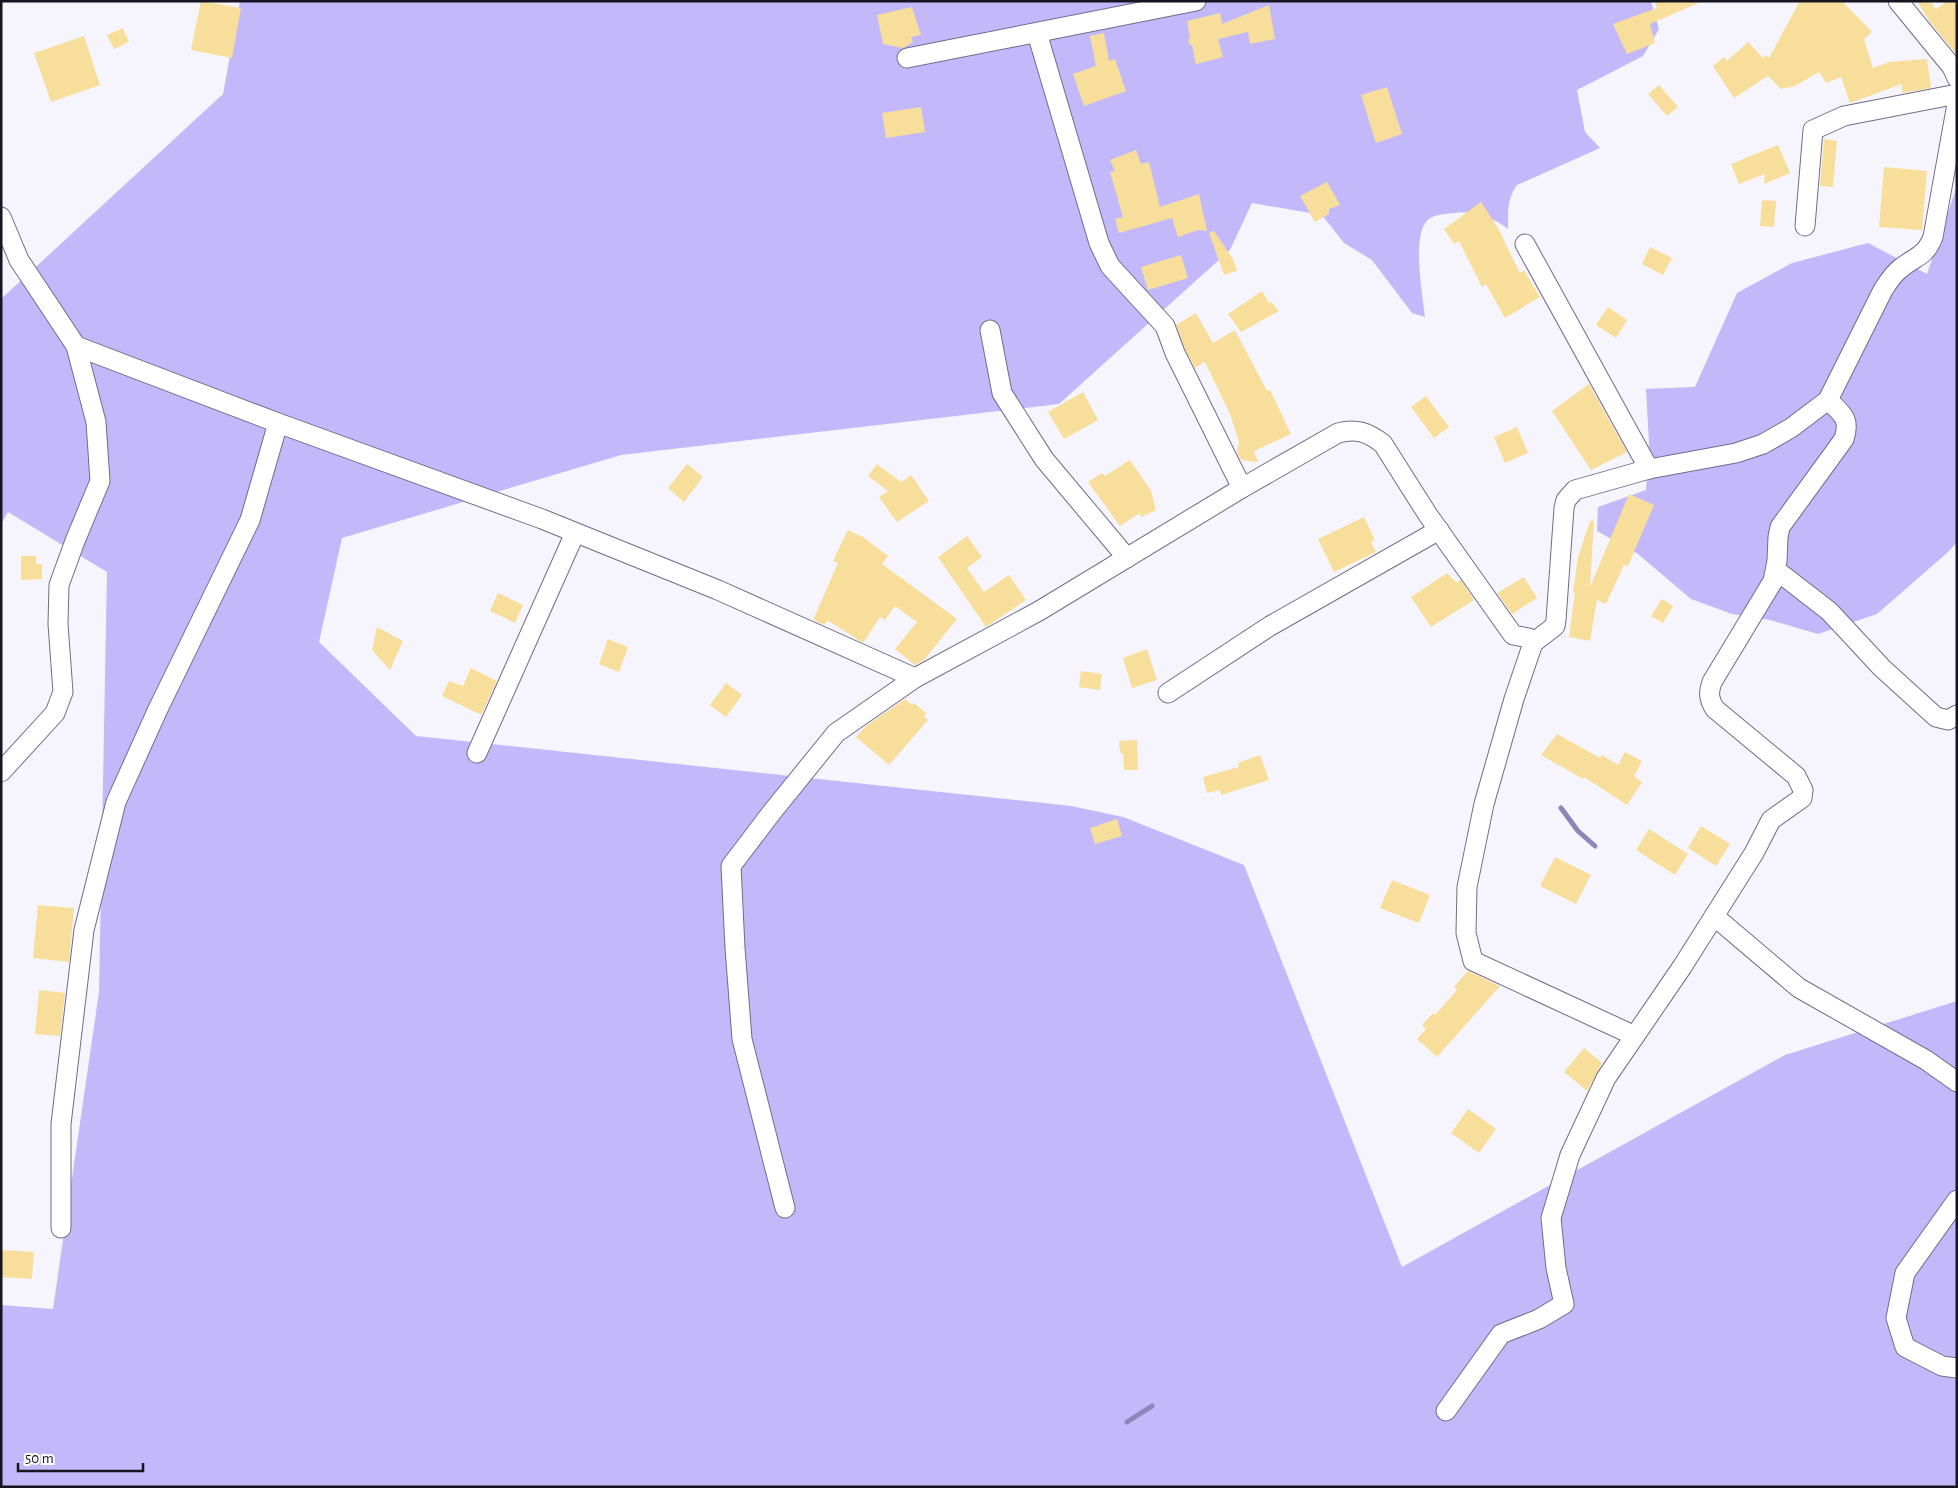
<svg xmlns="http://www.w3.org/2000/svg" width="1958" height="1488" font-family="'Alegreya Sans',sans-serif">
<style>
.forest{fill:#c3b9fa}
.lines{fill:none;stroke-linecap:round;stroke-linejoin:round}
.stream{stroke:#8d86b6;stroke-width:5}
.building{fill:#f8de9b}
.minor-casing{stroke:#6f6b8b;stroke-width:21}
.minor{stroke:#fff;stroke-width:19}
</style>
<rect width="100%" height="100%" fill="#f6f5fd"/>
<g class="forest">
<path d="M 240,1 L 1651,1 L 1659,29 L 1643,56 L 1577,90 L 1585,132 L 1600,148 L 1517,185 C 1507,198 1508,213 1508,229 C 1494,218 1473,210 1454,213 C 1445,214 1432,214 1426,222 C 1412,239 1423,296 1425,317 L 1412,313 L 1372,260 L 1344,243 L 1322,215 L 1252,203 L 1230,250 L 1059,404 L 621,455 L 342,538 L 319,642 L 416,736 L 1071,806 L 1123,817 L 1244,865 L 1402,1267 L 1785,1055 L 1957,1001 L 1957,1487 L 1,1487 L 1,1305 L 53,1309 L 99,992 L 107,572 L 8,512 L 1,524 L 1,299 L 223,94 Z"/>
<polygon points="1957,186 1957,542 1948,552 1877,614 1818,634 1770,620 1732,614 1691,599 1638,554 1597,531 1598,507 1646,490 1649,443 1646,389 1695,387 1737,293 1792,263 1868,243 1927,274"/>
</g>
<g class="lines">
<g class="stream">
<polyline points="1561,808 1578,831 1595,846"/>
<polyline points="1127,1422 1152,1406"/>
</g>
</g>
<g class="building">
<polygon points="201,1 241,8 232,58 191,50"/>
<polygon points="1654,1 1703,1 1650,24 1655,43 1627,54 1613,24 1657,8"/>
<polygon points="1800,1 1842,1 1872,32 1864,39 1873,68 1889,62 1927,59 1931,88 1902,93 1902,84 1850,103 1841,77 1826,83 1819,72 1795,86 1781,89 1768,76 1734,98 1713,66 1724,57 1727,61 1748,42 1763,58 1766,55 1769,58"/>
<polygon points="1917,1 1930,1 1936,9 1948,1 1957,1 1957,55 1930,22"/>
<polygon points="1269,5 1275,39 1250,44 1248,32 1218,39 1223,57 1196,64 1192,45 1190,45 1188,39 1190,38 1187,21 1220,13 1222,24"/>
<polygon points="912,7 921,35 911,37 913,42 903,48 883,44 877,15"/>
<polygon points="123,28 129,42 114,49 107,35"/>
<polygon points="1104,33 1109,61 1115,59 1126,91 1084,106 1073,74 1096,66 1090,36"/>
<polygon points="84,36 100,85 51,102 34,53"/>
<polygon points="1659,85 1678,107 1667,116 1648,94"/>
<polygon points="1387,87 1402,134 1376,143 1361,95"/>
<polygon points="921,107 925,132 886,138 882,113"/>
<polygon points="1824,139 1837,141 1833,187 1820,186"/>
<polygon points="1778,145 1790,173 1764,184 1765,174 1739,184 1731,164"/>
<polygon points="1136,150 1141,164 1149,162 1160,207 1199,194 1207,231 1198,230 1178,237 1172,218 1119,233 1115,219 1123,217 1110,172 1115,171 1110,160"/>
<polygon points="1884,167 1927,171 1922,230 1879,227"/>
<polygon points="1327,182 1340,205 1329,209 1329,214 1315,222 1300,196"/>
<polygon points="1762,200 1776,201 1774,227 1760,226"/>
<polygon points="1481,202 1498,228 1520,273 1524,270 1540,297 1505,318 1486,284 1482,287 1459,241 1454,244 1444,229"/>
<polygon points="1214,231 1233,259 1237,271 1224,275 1209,233"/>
<polygon points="1650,247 1672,258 1663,275 1642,264"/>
<polygon points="1181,255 1188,278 1148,290 1141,267"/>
<polygon points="1262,291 1269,303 1271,302 1279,311 1241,332 1228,314"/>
<polygon points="1608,307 1627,320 1616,338 1596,325"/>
<polygon points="1196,313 1213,343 1235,330 1267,391 1270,390 1291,434 1254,451 1258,462 1241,460 1237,452 1239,442 1230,414 1205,362 1195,368 1185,349 1176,325"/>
<polygon points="1589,384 1627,452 1591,470 1552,411"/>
<polygon points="1083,392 1098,420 1064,439 1048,412"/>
<polygon points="1426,396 1449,427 1434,438 1411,407"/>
<polygon points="1517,427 1528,453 1505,463 1494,437"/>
<polygon points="1130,460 1151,491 1156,510 1141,517 1140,513 1120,526 1088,482 1102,473 1105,476"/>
<polygon points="687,464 703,477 684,502 668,488"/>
<polygon points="877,464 901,482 911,475 929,501 897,522 879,497 888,491 868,476"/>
<polygon points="1629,494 1654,505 1628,566 1624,565 1606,604 1597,600 1590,641 1569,637 1575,592 1573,592 1578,557 1590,521 1594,521 1590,587"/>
<polygon points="1364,517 1375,540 1371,542 1376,552 1334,572 1318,539"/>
<polygon points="848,530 863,537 888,556 882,564 957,619 924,660 915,665 895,649 917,622 895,606 885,620 880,617 863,643 827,620 825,625 813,620 838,563 833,561"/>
<polygon points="967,536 982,557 967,568 984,592 1009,575 1026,600 986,627 938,557"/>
<polygon points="21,556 36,556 36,564 42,564 42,579 21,580"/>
<polygon points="1447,573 1457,583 1461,580 1474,600 1431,627 1411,597"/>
<polygon points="1524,577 1537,598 1512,614 1497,593"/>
<polygon points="498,593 523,605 515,623 490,611"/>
<polygon points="1662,599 1673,606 1663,623 1651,616"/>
<polygon points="377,627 403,641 390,670 372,650"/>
<polygon points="608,639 628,647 619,672 599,664"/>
<polygon points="1147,649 1157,680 1132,688 1123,658"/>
<polygon points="471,668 497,681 481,715 442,696 449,681 463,686"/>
<polygon points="1081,671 1102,674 1100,690 1079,687"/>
<polygon points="726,683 742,695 726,717 710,705"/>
<polygon points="905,699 912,705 914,703 926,713 924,716 928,720 889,765 856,737 866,726"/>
<polygon points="1557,734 1600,758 1602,755 1618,765 1625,752 1642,761 1634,776 1642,782 1627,805 1584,777 1583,779 1541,755"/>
<polygon points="1137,740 1138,770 1124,770 1123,753 1120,753 1119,741"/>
<polygon points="1260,755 1269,780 1221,795 1220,790 1207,793 1203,777 1239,767 1238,763"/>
<polygon points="1117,819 1122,836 1095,844 1090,828"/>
<polygon points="1701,826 1730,844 1716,866 1688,848"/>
<polygon points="1649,829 1688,854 1675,875 1636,850"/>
<polygon points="1555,857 1591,875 1576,904 1540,886"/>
<polygon points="1392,880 1430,895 1419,923 1380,908"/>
<polygon points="38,905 74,908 69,962 33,958"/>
<polygon points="1468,971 1500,986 1437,1057 1417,1039 1426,1029 1422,1025 1433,1013 1435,1015 1457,990 1454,987"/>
<polygon points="39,990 65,993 60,1036 35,1034"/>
<polygon points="1584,1048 1602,1063 1587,1091 1564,1072"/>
<polygon points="1468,1109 1496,1129 1479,1153 1451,1133"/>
<polygon points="1,1250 34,1252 32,1279 1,1277"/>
</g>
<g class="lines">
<g class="minor-casing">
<g id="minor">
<polyline points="1898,1 1952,67 1957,78"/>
<polyline points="1037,33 1099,243 1110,266 1165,326 1175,353 1242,488"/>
<polyline points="907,58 1196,1"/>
<polyline points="1,217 19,260 76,346 96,422 100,481 75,541 59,585 58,624 63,692 55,713 1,772"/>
<polyline points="1805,226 1813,130 1844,116 1957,94"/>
<polyline points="1525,244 1649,469"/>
<polyline points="990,330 1002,393 1044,459 1127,558"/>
<polyline points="76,346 278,423 542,519 718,590 915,678"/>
<polyline points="1776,570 1829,611 1882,668 1936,717 1948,720 1957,715"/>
<polyline points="1168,693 1270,626 1439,530"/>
<polyline points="477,753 575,533"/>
<polyline points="1714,916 1799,988 1926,1060 1957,1082"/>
<path d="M 1635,1036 L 1473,961 L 1466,933 L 1467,887 L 1484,804 L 1514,699 L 1533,643 L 1555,626 L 1556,620 L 1564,508 L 1566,500 L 1575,490 L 1649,469 L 1736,453 L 1763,444 L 1791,428 L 1828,400 L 1883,290 C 1888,282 1893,274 1901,268 C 1916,256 1925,257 1933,237 L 1957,104"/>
<polyline points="1957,1200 1905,1273 1896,1318 1905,1347 1942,1366 1957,1368"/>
<path d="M 785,1208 L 742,1039 L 735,948 L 731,866 L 772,812 L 836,733 L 915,678 L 1039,611 L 1242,488 L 1338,433 C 1356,428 1368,432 1383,444 L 1428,515 L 1513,635 L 1529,638 L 1533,643"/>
<polyline points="61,1228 61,1124 84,930 116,802 158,709 250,520 278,423"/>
<path d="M 1446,1411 L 1501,1334 L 1539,1319 L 1564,1304 L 1556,1268 L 1551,1218 L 1570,1155 L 1606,1078 L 1682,967 L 1754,853 L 1771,820 L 1802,798 L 1803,790 L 1796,776 L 1715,709 C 1709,700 1708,693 1712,682 L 1773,581 L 1777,561 L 1778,537 L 1780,527 L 1844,439 C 1851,418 1841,413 1828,400"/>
</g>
</g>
<use href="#minor" class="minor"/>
</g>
<rect width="1958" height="1488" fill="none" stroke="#171522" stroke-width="5"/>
<path d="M18 1463v8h125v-8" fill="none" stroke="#171522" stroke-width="2.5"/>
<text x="25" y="1463" font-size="15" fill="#171522" stroke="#ffffff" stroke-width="4" paint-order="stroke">50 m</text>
</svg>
